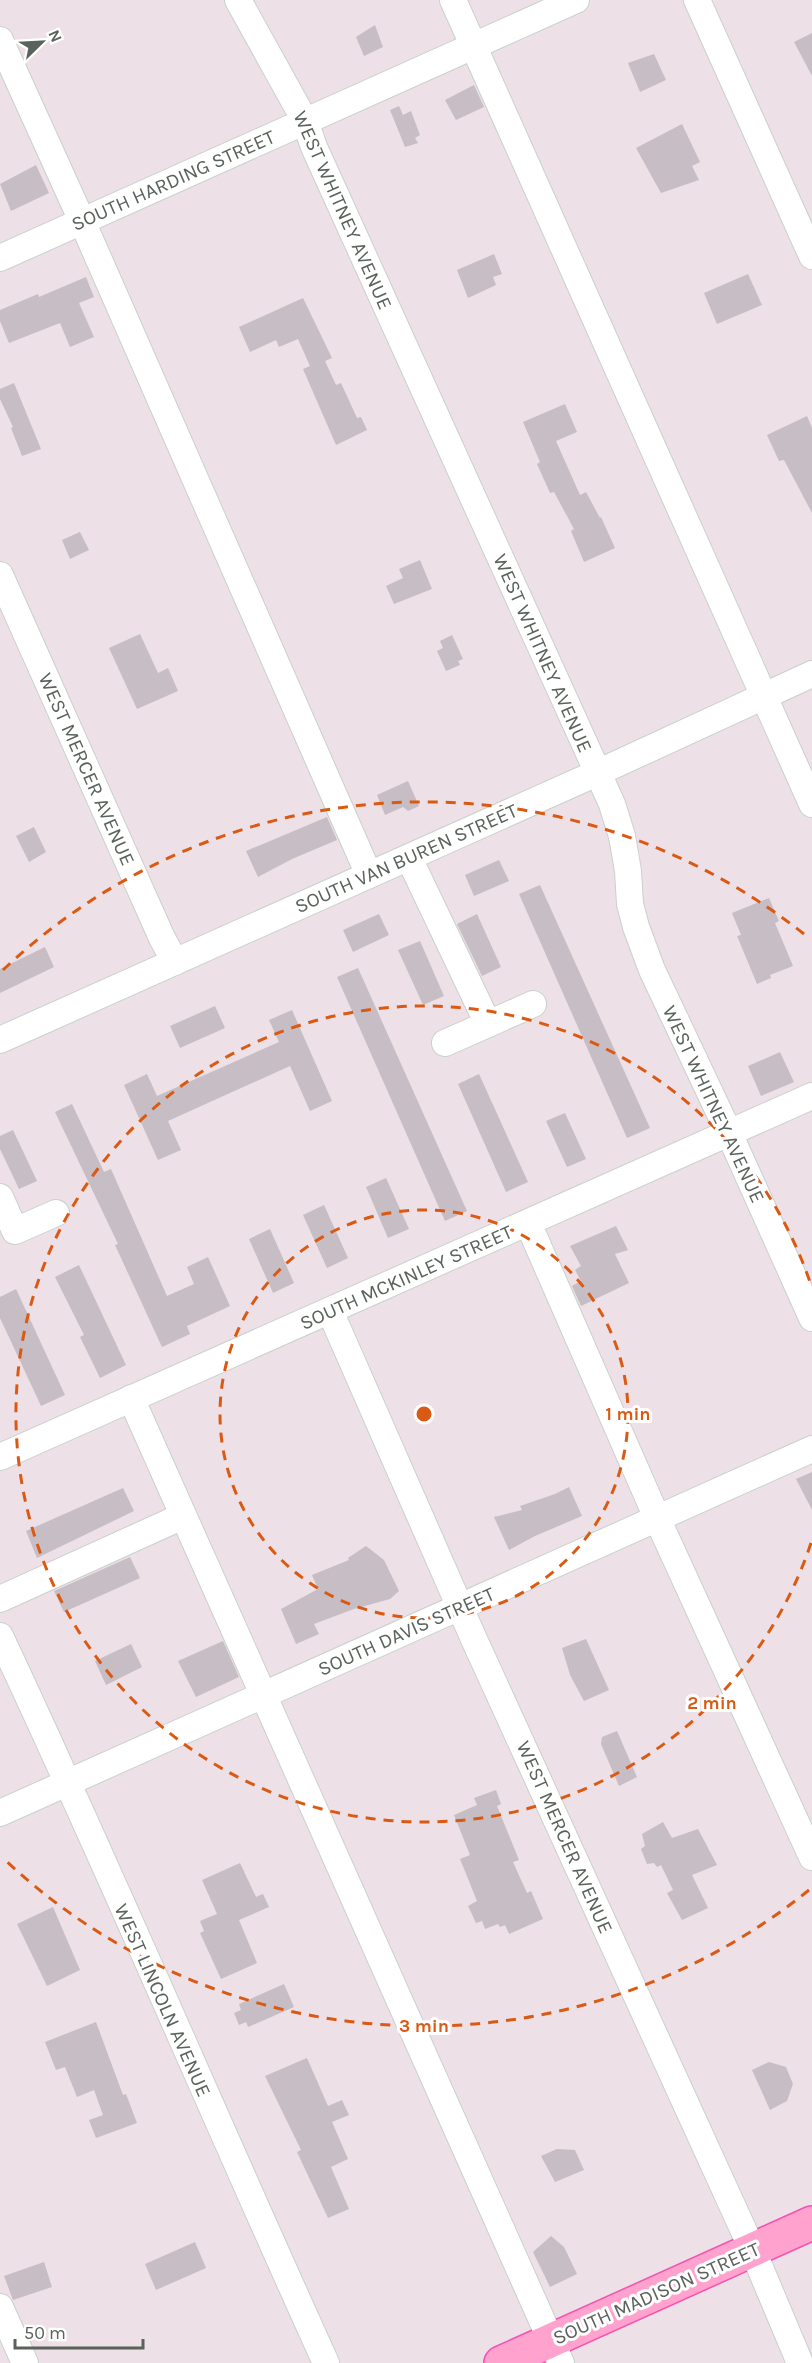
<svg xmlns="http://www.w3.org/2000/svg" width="812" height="2363" font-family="Karla,sans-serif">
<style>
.building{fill:#c7bdc4}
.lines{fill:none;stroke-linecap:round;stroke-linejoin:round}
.minor-casing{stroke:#c9d1cc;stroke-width:28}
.major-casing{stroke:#f452b1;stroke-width:36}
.minor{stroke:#fff;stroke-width:26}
.major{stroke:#ffa3ce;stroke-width:33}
.ring{fill:none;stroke:#da5a14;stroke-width:3;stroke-dasharray:10 8}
.labels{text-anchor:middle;stroke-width:6;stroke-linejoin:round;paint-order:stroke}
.street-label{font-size:20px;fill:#59625b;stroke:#fff}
.centre{fill:#da5a14;stroke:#fff;stroke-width:3}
.ring-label{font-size:18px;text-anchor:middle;font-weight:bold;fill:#da5a14;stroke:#fff;stroke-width:6;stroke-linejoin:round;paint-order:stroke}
</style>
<rect width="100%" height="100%" fill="#ede0e7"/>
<g class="building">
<polygon points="375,25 383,47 364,56 356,37"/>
<polygon points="812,33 812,76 794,42"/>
<polygon points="654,54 666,80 640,92 628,63"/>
<polygon points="474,85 484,107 456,120 445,100"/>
<polygon points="399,106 403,115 411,111 420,135 415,138 418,143 405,147 390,110"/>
<polygon points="682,124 700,162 692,166 699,180 661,193 636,148"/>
<polygon points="36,165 49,193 11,211 0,184"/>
<polygon points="494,254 502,274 493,277 496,285 468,298 457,270"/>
<polygon points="748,274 762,305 717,324 704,293"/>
<polygon points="86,277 94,297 79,303 94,337 70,347 60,323 9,343 0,321 0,310 38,294 39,297"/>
<polygon points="303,298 332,358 325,361 336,385 341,383 357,418 361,417 367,430 336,445 303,369 310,366 298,339 279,347 276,340 250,352 239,327"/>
<polygon points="14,383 41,449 22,456 11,428 13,427 0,399 0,389"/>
<polygon points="565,404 577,432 556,441 580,495 586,492 600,518 601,517 615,548 584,562 571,531 574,529 554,492 550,493 537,464 540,462 523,422"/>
<polygon points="807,416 812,428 812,513 784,460 779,461 767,435"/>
<polygon points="80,532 89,550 70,559 62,540"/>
<polygon points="420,560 432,589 394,604 386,586 403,578 399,569"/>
<polygon points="140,634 158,673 168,668 178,691 137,709 109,648"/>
<polygon points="452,635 463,659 458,661 460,665 446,671 437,651 443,648 440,641"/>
<polygon points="408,781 419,806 408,811 403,807 385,815 377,795"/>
<polygon points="327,817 337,840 292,859 258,877 246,851"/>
<polygon points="34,827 46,852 29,862 16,836"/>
<polygon points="499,860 509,881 474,896 465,875"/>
<polygon points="540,885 650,1128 627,1138 519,894"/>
<polygon points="769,898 779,921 775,923 793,966 770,975 771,978 757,984 737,936 741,935 732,913"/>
<polygon points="379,914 389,935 353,952 343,930"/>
<polygon points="477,914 501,967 482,976 457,924"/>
<polygon points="420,941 444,996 423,1005 398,950"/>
<polygon points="45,947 54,967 0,993 0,969"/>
<polygon points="358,968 467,1211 445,1221 337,977"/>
<polygon points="215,1006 225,1028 180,1048 170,1026"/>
<polygon points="292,1010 332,1101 310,1111 290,1066 168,1121 181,1150 158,1160 124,1085 147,1074 157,1096 279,1042 269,1020"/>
<polygon points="780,1052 794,1082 761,1096 748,1066"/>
<polygon points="479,1074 528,1182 506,1192 458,1084"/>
<polygon points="72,1104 104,1172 111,1169 167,1296 194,1284 187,1267 208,1257 230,1306 187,1326 190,1334 162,1347 115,1245 118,1244 55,1112"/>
<polygon points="565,1113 586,1159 567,1167 546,1121"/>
<polygon points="13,1130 37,1181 19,1189 0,1149 0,1136"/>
<polygon points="386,1178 409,1229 388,1238 366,1187"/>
<polygon points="324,1205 348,1258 327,1268 303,1215"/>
<polygon points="616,1226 628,1250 615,1254 629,1283 581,1306 572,1286 581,1281 575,1270 581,1266 570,1246"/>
<polygon points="270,1229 294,1283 273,1293 249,1239"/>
<polygon points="79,1265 126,1365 100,1378 80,1337 84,1335 55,1277"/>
<polygon points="16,1289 65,1395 41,1406 0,1318 0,1297"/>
<polygon points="812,1472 812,1510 796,1479"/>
<polygon points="569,1487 582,1516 535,1536 509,1550 494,1517 522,1510 520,1506 555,1494"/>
<polygon points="123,1488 134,1511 37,1558 26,1531"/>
<polygon points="366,1546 384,1560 399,1591 390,1599 354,1609 314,1624 319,1634 296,1644 281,1609 318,1589 312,1575 349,1560 348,1558"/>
<polygon points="130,1557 140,1578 64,1612 54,1591"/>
<polygon points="586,1639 609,1690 584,1701 570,1675 562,1648"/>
<polygon points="223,1641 239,1677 196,1697 178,1661"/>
<polygon points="131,1644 142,1667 106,1685 95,1661"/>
<polygon points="617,1731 637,1777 619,1786 601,1744 602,1737"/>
<polygon points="496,1790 501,1804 497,1806 519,1860 513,1862 527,1893 531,1891 543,1919 509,1934 505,1925 500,1927 498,1924 485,1929 482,1921 476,1923 468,1906 477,1901 460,1859 470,1855 454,1815 477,1805 474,1798"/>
<polygon points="663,1822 672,1838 698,1829 717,1865 692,1875 708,1908 682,1920 667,1893 673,1890 661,1865 657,1867 654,1863 647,1864 641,1849 645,1846 642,1834"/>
<polygon points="240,1863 256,1897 263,1894 269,1907 239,1920 257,1963 221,1979 200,1933 204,1931 200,1921 217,1914 202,1880"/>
<polygon points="53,1907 80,1970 47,1986 17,1924"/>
<polygon points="284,1984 294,2007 248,2027 246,2022 239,2025 234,2013 241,2010 239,2004"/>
<polygon points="96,2022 123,2095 126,2094 137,2123 96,2138 89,2120 103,2115 94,2090 77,2097 65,2067 56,2070 45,2042"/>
<polygon points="307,2058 328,2106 342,2100 349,2115 332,2122 348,2159 331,2167 349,2209 328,2218 297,2152 301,2150 265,2076"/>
<polygon points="769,2062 786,2067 793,2084 787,2101 770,2110 752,2070"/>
<polygon points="557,2149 575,2150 584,2170 555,2182 541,2156"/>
<polygon points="551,2236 564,2247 577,2274 550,2287 533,2252"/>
<polygon points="195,2242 206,2268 156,2290 145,2264"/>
<polygon points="44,2262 52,2287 13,2300 4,2276"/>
</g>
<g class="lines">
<g class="minor-casing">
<g id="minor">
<polyline points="238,0 305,121 314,147 612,804 622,836 628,871 630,904 636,927 652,970 729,1133 812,1318"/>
<polyline points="453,0 812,804"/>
<polyline points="697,0 812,256"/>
<polyline points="0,40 82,221 369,875"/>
<polyline points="0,258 576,0"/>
<polyline points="0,575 162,938 175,962"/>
<polyline points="409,858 488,1024 533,1004"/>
<polyline points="0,1040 597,773 812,674"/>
<polyline points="445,1043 488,1024"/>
<polyline points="0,1197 15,1231 56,1213"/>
<polyline points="528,1223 657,1518 812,1857"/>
<polyline points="330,1311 473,1637 753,2251 800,2363"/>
<polyline points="131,1398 561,2363"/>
<polyline points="0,1457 812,1096"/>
<polyline points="0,1599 183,1516"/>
<path d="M 0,1636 C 113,1876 216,2121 326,2363"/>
<polyline points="0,1813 812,1449"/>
<polyline points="0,2307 25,2363"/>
</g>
</g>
<g class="major-casing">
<polyline id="major" points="501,2363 812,2223"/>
</g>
<use href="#minor" class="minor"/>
<use href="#major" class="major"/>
</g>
<g class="ring">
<circle cx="424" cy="1414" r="204"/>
<path d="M811 1543A408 408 0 1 1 811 1285"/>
<path d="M809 1890A612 612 0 0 1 3 1858M3 970A612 612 0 0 1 809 938"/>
</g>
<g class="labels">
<g class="street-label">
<text transform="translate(173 180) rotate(-24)" y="7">SOUTH HARDING STREET</text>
<text transform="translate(343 210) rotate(66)" y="7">WEST WHITNEY AVENUE</text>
<text transform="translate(543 653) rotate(66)" y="7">WEST WHITNEY AVENUE</text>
<text transform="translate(87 769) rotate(66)" y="7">WEST MERCER AVENUE</text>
<text transform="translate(406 858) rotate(-24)" y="7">SOUTH VAN BUREN STREET</text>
<text transform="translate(714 1104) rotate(65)" y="7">WEST WHITNEY AVENUE</text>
<text transform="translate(406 1277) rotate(-24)" y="7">SOUTH MCKINLEY STREET</text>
<text transform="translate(406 1631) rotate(-24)" y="7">SOUTH DAVIS STREET</text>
<text transform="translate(565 1837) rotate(66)" y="7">WEST MERCER AVENUE</text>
<text transform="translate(163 2000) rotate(66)" y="7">WEST LINCOLN AVENUE</text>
<text transform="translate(656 2293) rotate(-24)" y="7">SOUTH MADISON STREET</text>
</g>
</g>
<circle cx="424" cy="1414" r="9" class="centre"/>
<g class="ring-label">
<text x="628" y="1420">1 min</text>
<text x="712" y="1709">2 min</text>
<text x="424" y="2032">3 min</text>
</g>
<g transform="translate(42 42) rotate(66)" stroke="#ffffff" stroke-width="4.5" paint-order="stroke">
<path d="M0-4.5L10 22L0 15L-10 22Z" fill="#59625b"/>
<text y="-9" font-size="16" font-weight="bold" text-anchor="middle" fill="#59625b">N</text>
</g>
<path d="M15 2339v9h128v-9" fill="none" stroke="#59625b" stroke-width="3"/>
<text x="24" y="2339" font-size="18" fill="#59625b" stroke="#ffffff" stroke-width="4.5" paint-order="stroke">50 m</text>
</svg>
